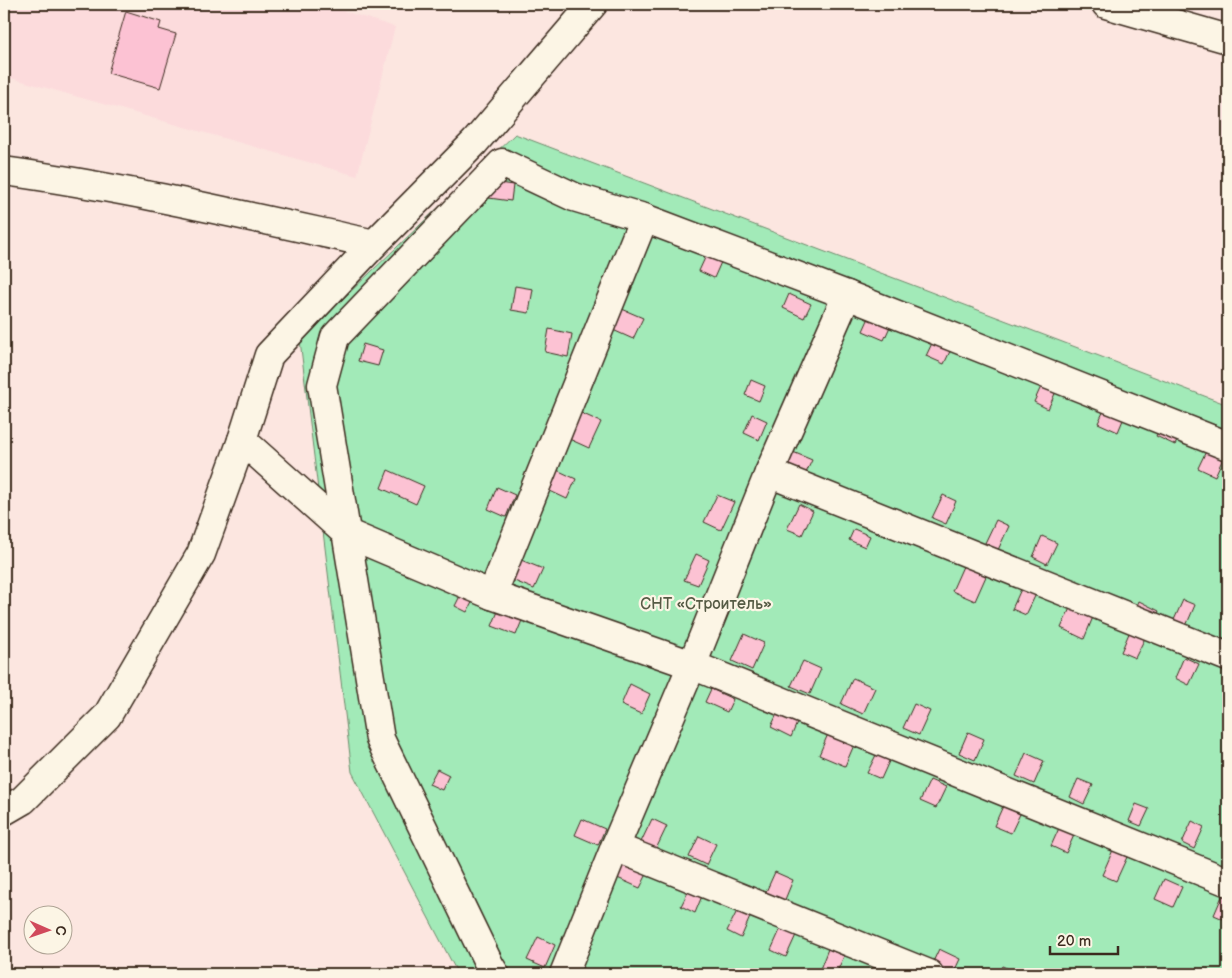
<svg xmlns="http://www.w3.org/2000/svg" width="1232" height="978" font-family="'Balsamiq Sans',sans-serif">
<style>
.built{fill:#fcdbdc}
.green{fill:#a2eab8;stroke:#6e8a6b}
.building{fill:#fcc2d3;stroke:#3b2a1e}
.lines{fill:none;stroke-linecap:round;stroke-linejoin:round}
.minor-casing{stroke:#3b2a1e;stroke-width:31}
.minor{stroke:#fcf5e5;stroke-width:28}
.labels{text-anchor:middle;stroke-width:4.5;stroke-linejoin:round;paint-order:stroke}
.park-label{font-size:16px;fill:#555a44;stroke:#fcf5e5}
</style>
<rect width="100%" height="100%" fill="#fce6e0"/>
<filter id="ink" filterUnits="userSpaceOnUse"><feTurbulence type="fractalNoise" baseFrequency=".02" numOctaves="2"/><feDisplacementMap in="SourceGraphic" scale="10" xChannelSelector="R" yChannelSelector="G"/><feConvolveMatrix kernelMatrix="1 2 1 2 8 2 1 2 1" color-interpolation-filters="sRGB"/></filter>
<g filter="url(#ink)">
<polygon class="built" points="4,4 335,4 334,8 395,27 357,176 4,76"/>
<polygon class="green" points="515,134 1228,405 1228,974 458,974 352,772 300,340"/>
<g class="building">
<polygon points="126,11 161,22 159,29 176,34 160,88 108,73"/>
<polygon points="491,182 513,185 511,201 489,198"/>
<polygon points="710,247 725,253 714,278 699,271"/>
<polygon points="515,286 533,289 529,313 511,310"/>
<polygon points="789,294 811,304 804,318 783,308"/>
<polygon points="622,309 643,318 633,339 613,330"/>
<polygon points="872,311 893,320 884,340 863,331"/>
<polygon points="549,329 572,334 568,357 545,352"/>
<polygon points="934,339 952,347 944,364 926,356"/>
<polygon points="363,344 383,350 378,366 358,361"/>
<polygon points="751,380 765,386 759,401 745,395"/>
<polygon points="1044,380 1058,387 1048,409 1034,402"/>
<polygon points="1106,406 1125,415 1118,432 1098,423"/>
<polygon points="579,412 601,422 589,448 567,438"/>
<polygon points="752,414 767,421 759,440 744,433"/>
<polygon points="1163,422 1182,431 1175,445 1156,436"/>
<polygon points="1209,445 1226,452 1215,476 1198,468"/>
<polygon points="793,452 812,460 805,475 786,467"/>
<polygon points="388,470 424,486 416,504 381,488"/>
<polygon points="557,470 576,479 567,499 548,490"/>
<polygon points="497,487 515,495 506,517 488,509"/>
<polygon points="717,495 734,502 721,530 704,522"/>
<polygon points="943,495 956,501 946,524 932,518"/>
<polygon points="799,504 813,511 802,535 787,529"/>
<polygon points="996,520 1009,526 998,550 985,543"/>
<polygon points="854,529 870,536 865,547 849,540"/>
<polygon points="1042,536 1057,543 1047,564 1033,557"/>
<polygon points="696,554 709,560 698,585 684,580"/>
<polygon points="521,560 543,569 534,589 512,580"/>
<polygon points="964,564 987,574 975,601 952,591"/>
<polygon points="465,586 477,593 467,612 455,606"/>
<polygon points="1022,587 1036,594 1026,615 1012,609"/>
<polygon points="1183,600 1195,605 1186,626 1174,620"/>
<polygon points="1139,601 1159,611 1153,624 1133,615"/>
<polygon points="501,604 525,613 516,635 492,626"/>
<polygon points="1071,606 1093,617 1084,639 1061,628"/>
<polygon points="1130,631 1145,638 1135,658 1121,652"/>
<polygon points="744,634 764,643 752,670 732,661"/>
<polygon points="1184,657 1199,664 1189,685 1175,678"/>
<polygon points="803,661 821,669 810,694 791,686"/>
<polygon points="853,678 875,688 863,714 841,704"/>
<polygon points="630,684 650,694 641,714 621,705"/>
<polygon points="711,689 733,699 727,712 705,702"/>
<polygon points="914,704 930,711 919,735 903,728"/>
<polygon points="777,714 797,723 791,737 771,727"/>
<polygon points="968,732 984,739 975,760 959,753"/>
<polygon points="828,734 854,745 845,766 819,755"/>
<polygon points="877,753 890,759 881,779 867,773"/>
<polygon points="1026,753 1044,761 1034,784 1016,776"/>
<polygon points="437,769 449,775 442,790 429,784"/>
<polygon points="1078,779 1093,785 1084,804 1070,797"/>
<polygon points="930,780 946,787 936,808 920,801"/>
<polygon points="1136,804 1149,809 1141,826 1129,821"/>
<polygon points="1003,806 1020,814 1011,833 994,826"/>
<polygon points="582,819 605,829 598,845 575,835"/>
<polygon points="652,819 667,826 656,849 641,842"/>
<polygon points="1192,821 1204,827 1194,849 1182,843"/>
<polygon points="1060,826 1075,833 1066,853 1051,846"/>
<polygon points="699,836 716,844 706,865 689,857"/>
<polygon points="1113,850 1127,857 1116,881 1102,875"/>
<polygon points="619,862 647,874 640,888 613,876"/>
<polygon points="775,872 793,880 784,902 765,894"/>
<polygon points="1164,879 1182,887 1173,907 1155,899"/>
<polygon points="689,890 702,896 695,913 681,906"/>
<polygon points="1223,894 1228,897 1228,921 1214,915"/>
<polygon points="737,911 750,917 741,938 727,931"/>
<polygon points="781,928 796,935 786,957 771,950"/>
<polygon points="538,937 555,945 545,968 527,960"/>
<polygon points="828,949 844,956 836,974 831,974 820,969"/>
<polygon points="939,949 960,959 953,974 932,964"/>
<polygon points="1002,966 1016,972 1015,974 998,974"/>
</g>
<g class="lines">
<g class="minor-casing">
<g id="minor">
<polyline points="1106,4 1228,39"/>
<path d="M 4,171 C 128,188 251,217 374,244"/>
<polyline points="242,440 346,533 492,595 692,665 1228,882"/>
<polyline points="769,473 1228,657"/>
<polyline points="492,595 644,218"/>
<polyline points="4,811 23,800 107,716 201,554 242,440 269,355 374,244 475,142 593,4"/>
<polyline points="615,847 929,974"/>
<polyline points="495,974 490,966 380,739 322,385 335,337 502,163 574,197 644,218 847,295 1228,446"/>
<polyline points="564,974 615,847 692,665 769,473 847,295"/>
</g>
</g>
<use href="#minor" class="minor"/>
</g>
</g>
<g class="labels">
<g class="park-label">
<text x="706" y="609">СНТ «Строитель»</text>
</g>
</g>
<rect width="1232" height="978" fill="none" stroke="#fcf5e5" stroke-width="20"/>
<rect x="10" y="10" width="1212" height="958" fill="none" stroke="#3b2a1e" stroke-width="2" filter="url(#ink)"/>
<g transform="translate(48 930) rotate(92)"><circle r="24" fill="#fcf5e5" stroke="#afa495"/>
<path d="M0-4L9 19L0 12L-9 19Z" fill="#d1495b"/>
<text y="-8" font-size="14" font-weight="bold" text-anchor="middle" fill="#3b2a1e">С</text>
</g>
<path d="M1050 946v8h68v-8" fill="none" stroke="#3b2a1e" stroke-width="2.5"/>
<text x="1057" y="946" font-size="15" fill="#3b2a1e" stroke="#fcf5e5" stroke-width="4" paint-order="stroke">20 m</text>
</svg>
